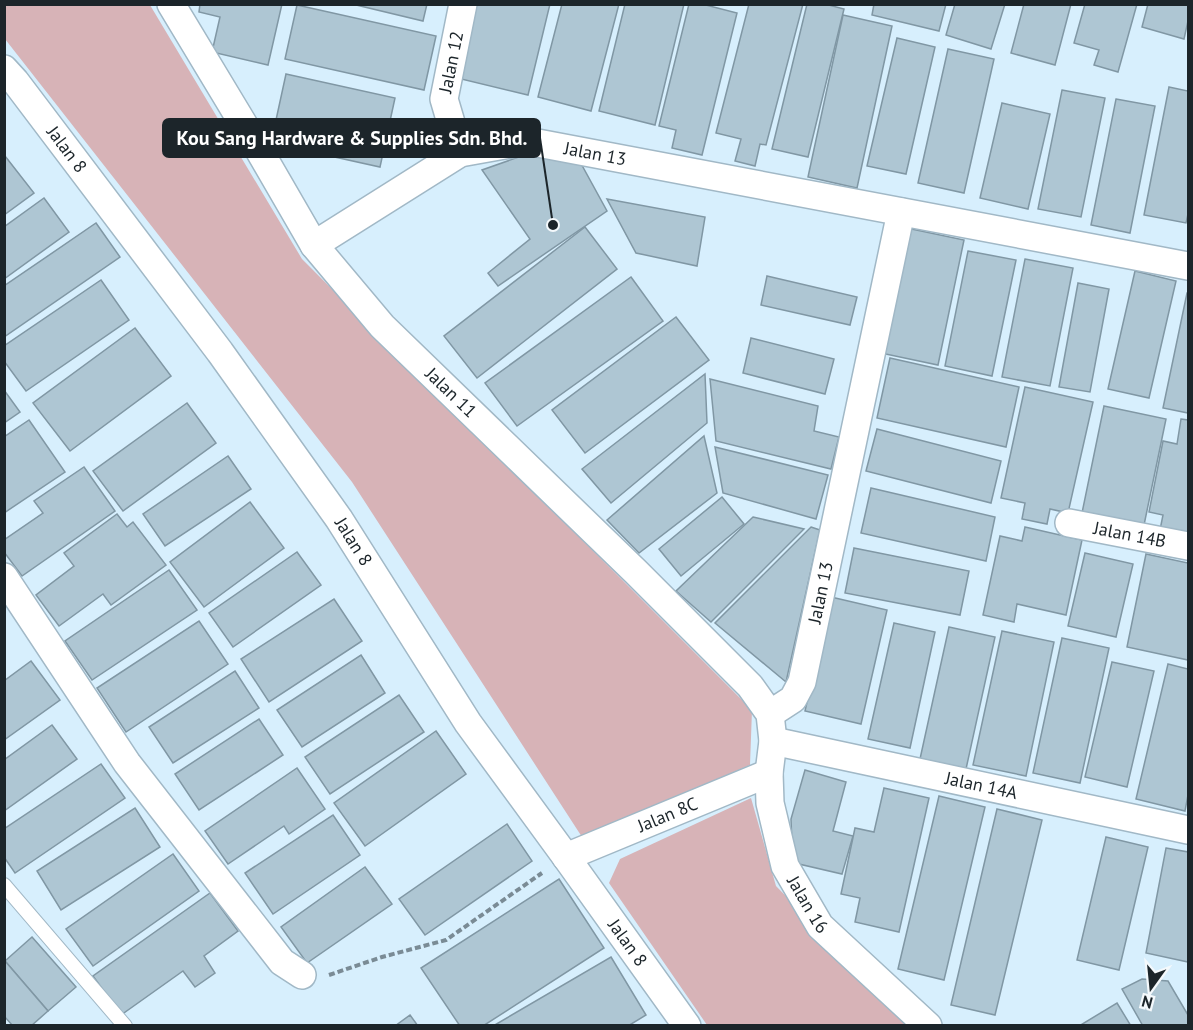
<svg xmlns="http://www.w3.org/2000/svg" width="1193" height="1030" font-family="'PT Sans',sans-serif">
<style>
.green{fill:#d7b3b7}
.building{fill:#aec6d3;stroke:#8097a4;stroke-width:1.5}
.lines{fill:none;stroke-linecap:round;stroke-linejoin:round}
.lane-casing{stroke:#a1b8c6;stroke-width:16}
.street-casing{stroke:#a1b8c6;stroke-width:30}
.path{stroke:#7a8b95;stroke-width:4;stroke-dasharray:6 3;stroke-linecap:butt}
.lane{stroke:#fff;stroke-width:14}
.street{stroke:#fff;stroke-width:27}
.labels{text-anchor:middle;stroke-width:4.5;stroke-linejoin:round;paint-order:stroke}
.street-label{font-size:18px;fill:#1c252a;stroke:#f4f9fc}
.leader{fill:none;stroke:#1c252a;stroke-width:2}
.callout-dot{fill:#1c252a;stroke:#f4f9fc;stroke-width:2}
.callout{fill:#1c252a;stroke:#1c252a;stroke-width:2}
.callout-label{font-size:20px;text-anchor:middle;font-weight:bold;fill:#fff}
</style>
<rect width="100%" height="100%" fill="#d7effd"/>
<g class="green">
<polygon points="5,5 150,5 302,259 752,710 750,765 582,837 352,482 5,39"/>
<polygon points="751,798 776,886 912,1025 707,1025 609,883 620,859"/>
</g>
<g class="building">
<polygon points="200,4 282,4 268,65 212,52 220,17 199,12"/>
<polygon points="352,4 427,4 423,21"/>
<polygon points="471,4 550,4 528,95 453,77"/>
<polygon points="562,4 619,4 591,111 538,97"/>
<polygon points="625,4 684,4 655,125 599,111"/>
<polygon points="689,4 702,4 737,13 702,155 672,148 676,130 659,126"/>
<polygon points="749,4 803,4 766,145 760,144 755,166 735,161 741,139 716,133"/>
<polygon points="807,4 825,4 844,9 808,157 772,149"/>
<polygon points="874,4 946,4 939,31 872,15"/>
<polygon points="955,4 1005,4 991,49 946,35"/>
<polygon points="1024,4 1071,4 1055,65 1011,53"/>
<polygon points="1085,4 1137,4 1118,72 1094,65 1099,50 1074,43"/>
<polygon points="1148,4 1188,4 1188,21 1184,39 1142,27"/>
<polygon points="297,5 436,36 424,90 285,59"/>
<polygon points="843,15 892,26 857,188 808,177"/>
<polygon points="897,38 935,47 906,174 867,166"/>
<polygon points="948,49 994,59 964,193 918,183"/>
<polygon points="286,74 395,98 380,167 271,143"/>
<polygon points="1169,87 1188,91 1188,214 1186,223 1144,215"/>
<polygon points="1062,90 1105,98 1081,217 1038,209"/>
<polygon points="1116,99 1155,106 1130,233 1091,225"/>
<polygon points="1002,103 1050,114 1028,209 980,198"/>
<polygon points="530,153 579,160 607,211 498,286 488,273 530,239 482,170"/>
<polygon points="5,156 34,193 4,215 4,157"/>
<polygon points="44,198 69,232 4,279 4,227"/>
<polygon points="607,199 705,217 697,266 636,253"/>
<polygon points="96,223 120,257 4,337 4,286"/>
<polygon points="585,227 617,269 477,378 444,336"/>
<polygon points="902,227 964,240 938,365 876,352"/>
<polygon points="968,251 1016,260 992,376 945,366"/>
<polygon points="1025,259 1073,268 1050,386 1002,377"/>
<polygon points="1135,271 1176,281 1149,398 1108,389"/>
<polygon points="767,276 857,297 850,325 761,305"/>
<polygon points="631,277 663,321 517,426 485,383"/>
<polygon points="101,280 129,320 26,391 4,361 4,346"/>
<polygon points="1078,283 1109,289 1090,392 1059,387"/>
<polygon points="1187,293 1188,293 1188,413 1163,408"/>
<polygon points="676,317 709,360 585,453 552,410"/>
<polygon points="135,328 171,376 70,451 33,403"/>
<polygon points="751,338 834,359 825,394 743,373"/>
<polygon points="890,358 1019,387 1006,447 877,418"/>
<polygon points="705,374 707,423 611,503 582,469"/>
<polygon points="710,379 818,406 814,431 839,437 831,469 716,441"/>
<polygon points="1025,387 1093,402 1068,513 1050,509 1047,524 1022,519 1025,503 1001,498"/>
<polygon points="4,390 20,412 4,423"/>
<polygon points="187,403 216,443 123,511 93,471"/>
<polygon points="1104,406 1166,419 1144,525 1082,513"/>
<polygon points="1181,419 1188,420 1188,536 1160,530 1163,515 1149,512 1163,441 1177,444"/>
<polygon points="29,420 65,472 4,513 4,437"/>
<polygon points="877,429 1001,461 991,503 866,471"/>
<polygon points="704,436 717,493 639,553 607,520"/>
<polygon points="715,447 828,475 816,519 723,493"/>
<polygon points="228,456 251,489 165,546 143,514"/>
<polygon points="84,467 115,511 22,576 4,552 4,540 43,513 34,501"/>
<polygon points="871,488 995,517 986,561 861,533"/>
<polygon points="722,497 744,524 681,576 659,549"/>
<polygon points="250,502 284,548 204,607 170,562"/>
<polygon points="117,514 127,527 133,522 166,565 111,605 103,594 59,626 36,595 74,566 64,553"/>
<polygon points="753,517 804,529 711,622 676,591"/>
<polygon points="811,527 820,530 786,682 715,623"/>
<polygon points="1025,527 1082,540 1066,615 1017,604 1014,622 983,615 1000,536 1022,541"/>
<polygon points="854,548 969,571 960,615 845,593"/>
<polygon points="297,552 321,585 233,647 209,613"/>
<polygon points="1085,553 1133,564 1116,637 1068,626"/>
<polygon points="1146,554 1188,563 1188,660 1127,647"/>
<polygon points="169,570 197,610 92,680 65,641"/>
<polygon points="831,597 887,610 861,724 805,711"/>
<polygon points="334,599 362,641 269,702 241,659"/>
<polygon points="199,621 228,664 126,732 97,688"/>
<polygon points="894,623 935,632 910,748 868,739"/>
<polygon points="949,627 995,637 966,769 920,759"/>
<polygon points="1002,631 1054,642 1026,776 973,765"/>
<polygon points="1062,638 1109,648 1080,783 1033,773"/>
<polygon points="361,655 385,693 302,747 277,710"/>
<polygon points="31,661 60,700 4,740 4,681"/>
<polygon points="1112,662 1154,671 1127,787 1085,777"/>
<polygon points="1168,664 1188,669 1188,795 1185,811 1136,799"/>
<polygon points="235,671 259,708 173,763 149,727"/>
<polygon points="399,695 424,732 330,794 305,757"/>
<polygon points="259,719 283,755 199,810 175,774"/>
<polygon points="52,725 77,759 4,811 4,760"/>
<polygon points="436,731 466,774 365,846 334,803"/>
<polygon points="101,764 125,798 15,873 4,857 4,829"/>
<polygon points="297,768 325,809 289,834 284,826 228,864 205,831"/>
<polygon points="805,770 846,782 833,831 853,836 842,874 799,864 792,845 791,819"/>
<polygon points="884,788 929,798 899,932 855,922 860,898 841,894 855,828 874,832"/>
<polygon points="939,796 985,807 944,980 898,969"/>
<polygon points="135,808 160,847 61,910 37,871"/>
<polygon points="997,809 1042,820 995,1015 951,1005"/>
<polygon points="333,815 360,855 273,914 245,873"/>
<polygon points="507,824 532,861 425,935 399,899"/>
<polygon points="1106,837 1148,847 1119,970 1077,960"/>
<polygon points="1166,848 1188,852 1188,962 1146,953"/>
<polygon points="173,854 199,891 93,966 66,929"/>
<polygon points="365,867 392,904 307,963 281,927"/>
<polygon points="559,879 604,948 483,1026 460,1026 421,968"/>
<polygon points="210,893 238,931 204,956 215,973 195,987 183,971 121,1015 93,976"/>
<polygon points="32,937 76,987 48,1011 5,961"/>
<polygon points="611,957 646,1015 628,1026 493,1026"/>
<polygon points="5,961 48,1011 31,1026 13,1026 4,1016"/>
<polygon points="1142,979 1168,981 1188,1015 1188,1026 1143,1026 1122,989"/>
<polygon points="1117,1003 1131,1026 1079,1026"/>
<polygon points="410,1015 418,1026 395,1026"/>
</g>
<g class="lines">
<g class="lane-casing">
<polyline id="lane" points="4,885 125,1026"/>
</g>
<g class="street-casing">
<g id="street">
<path id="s1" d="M 171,4 L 259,150 L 314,245 L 382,326 L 636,572 L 750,686 L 770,714 L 773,741 L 769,773 L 770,803 L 785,866 L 820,926 L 928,1026"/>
<path id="s2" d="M 4,69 L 15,81 L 220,352 L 339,519 L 468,723 L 566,857 L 687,1026"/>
<path id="s3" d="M 460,153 L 444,99 L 463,4"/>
<path id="s4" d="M 314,245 L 460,153 L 527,141 L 1188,266"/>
<path id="s5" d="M 1069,523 L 1188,546"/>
<polyline points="4,577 127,763 282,962 302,975"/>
<path id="s6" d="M 770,714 L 793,699 L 802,682 L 901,212"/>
<path id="s7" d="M 773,741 L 1188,830"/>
<path id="s8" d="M 566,857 L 769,773"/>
</g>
</g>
<polyline class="path" points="329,975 382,957 446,940 542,873"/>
<use href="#lane" class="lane"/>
<use href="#street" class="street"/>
</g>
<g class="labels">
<g class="street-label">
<text dy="6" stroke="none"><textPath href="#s3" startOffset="94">Jalan 12</textPath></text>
<text dy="6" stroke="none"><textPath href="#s2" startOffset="102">Jalan 8</textPath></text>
<text dy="6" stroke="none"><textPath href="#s4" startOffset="310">Jalan 13</textPath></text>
<text dy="6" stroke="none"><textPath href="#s1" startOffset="482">Jalan 11</textPath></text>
<text dy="6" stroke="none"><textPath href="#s5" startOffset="62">Jalan 14B</textPath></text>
<text dy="6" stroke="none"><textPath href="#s2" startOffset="588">Jalan 8</textPath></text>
<text dy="6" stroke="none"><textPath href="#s6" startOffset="138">Jalan 13</textPath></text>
<text dy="6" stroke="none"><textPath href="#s7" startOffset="213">Jalan 14A</textPath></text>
<text dy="6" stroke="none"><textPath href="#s8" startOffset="110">Jalan 8C</textPath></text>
<text dy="6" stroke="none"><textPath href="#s1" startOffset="1134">Jalan 16</textPath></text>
<text dy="6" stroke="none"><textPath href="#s2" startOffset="1074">Jalan 8</textPath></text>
</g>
</g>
<path class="leader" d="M553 225L540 138"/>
<circle class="callout-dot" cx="553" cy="225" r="6"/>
<rect class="callout" x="163" y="119" width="377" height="38" rx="6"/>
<g class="callout-label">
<text x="352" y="145">Kou Sang Hardware &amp; Supplies Sdn. Bhd.</text>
</g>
<rect width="1193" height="1030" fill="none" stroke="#1c252a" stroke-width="12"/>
<g transform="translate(1151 988) rotate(195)" stroke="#f4f9fc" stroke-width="4.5" paint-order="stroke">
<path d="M0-4.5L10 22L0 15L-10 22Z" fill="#1c252a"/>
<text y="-9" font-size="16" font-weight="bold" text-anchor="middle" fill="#1c252a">N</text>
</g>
</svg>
